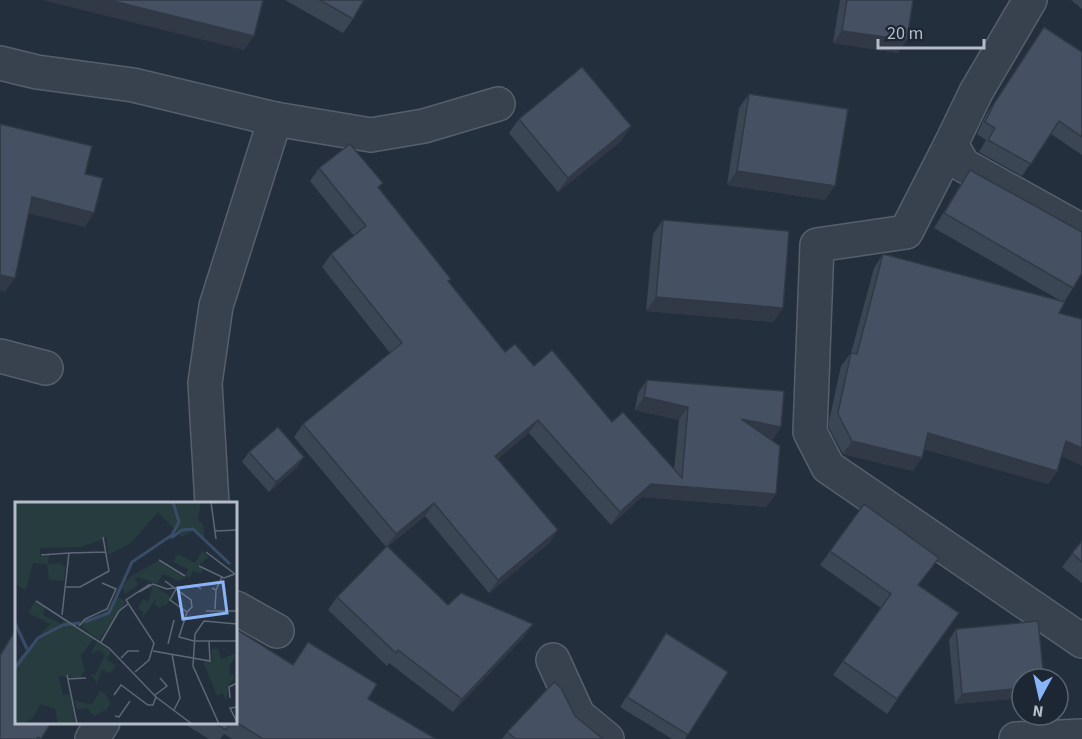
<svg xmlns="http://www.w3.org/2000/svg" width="1082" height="739" font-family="'Source Sans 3',sans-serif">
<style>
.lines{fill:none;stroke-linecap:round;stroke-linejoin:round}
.minor-casing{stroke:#565f6c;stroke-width:36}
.minor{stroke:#38414e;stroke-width:33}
.wall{fill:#3b4654}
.shaded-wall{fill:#303945}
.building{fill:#455162;stroke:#303945;stroke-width:1.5}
.inset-river{fill:none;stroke:#394c67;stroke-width:3}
.inset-road{fill:none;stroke:#5e6776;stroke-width:1.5}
.view{fill:#8ab4f8;fill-opacity:0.15;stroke:#8ab4f8;stroke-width:3}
.inset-edge{fill:none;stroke:#b4bcc9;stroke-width:3}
</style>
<rect width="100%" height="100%" fill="#242f3e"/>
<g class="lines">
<g class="minor-casing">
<g id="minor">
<polyline points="1030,0 976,92 951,144 963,165 1082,231"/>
<polyline points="0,63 37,72 133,85 275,119 371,135 424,126 498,104"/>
<polyline points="951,144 906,232 817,245 810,432 828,467 1082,641"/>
<polyline points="0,356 46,368"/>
<polyline points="212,504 205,383 216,306 275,119"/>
<polyline points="236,608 277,631"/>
<polyline points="553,660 578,715 607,739"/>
<polyline points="92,739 103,722"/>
<polyline points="1016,739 1082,736"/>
</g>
</g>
<use href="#minor" class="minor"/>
</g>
<g class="wall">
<polygon points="285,0 364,0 353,19 343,33"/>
<polygon points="840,0 913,0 898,53 833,43"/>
<polygon points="1071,0 1082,0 1082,9"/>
<polygon points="1035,40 1082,52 1082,155 1051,134 1022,176 979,152 986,140 977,134 986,115"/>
<polygon points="749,94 825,200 727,185 739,108"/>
<polygon points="519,119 631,126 621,141 558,192 509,133"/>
<polygon points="319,168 383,183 379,188 449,282 505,352 534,366 612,422 674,470 679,420 635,410 638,393 647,380 772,441 776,494 766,507 642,497 611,525 529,433 497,459 558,530 549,543 489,593 425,516 388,546 448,605 524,637 453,712 389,663 387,666 328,610 337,597 386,547 294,437 303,424 390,353 322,267 331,254 354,236 310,181"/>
<polygon points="970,170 1073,288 1064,302 1059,313 1061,457 1057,471 1048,484 924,449 913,471 843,454 829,428 829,421 841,366 851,353 874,268 883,254 1061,301 934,228 960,185"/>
<polygon points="663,220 783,308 773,322 646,311 653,234"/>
<polygon points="249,452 304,457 297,467 269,492 242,462"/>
<polygon points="864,504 919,585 959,613 887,714 833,675 881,608 820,565"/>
<polygon points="1082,541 1082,583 1062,567"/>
<polygon points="16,629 41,739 0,739 0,654"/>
<polygon points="236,629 292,665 308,642 368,699 436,739 232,739 224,734 220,739 209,739 183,723 236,723"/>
<polygon points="956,629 1022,679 1022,698 955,704 949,640"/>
<polygon points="666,633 728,672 685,739 672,739 620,707"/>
<polygon points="575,716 603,739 502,739 507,732"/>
</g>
<g class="shaded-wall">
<polygon points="42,0 109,0 254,36 244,50"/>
<polygon points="842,31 907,40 898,53 833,43"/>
<polygon points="631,126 621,141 558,192 568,178"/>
<polygon points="737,171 835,186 825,200 727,185"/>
<polygon points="32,197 94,213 85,227 22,212"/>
<polygon points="0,275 15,278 5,292 0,291"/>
<polygon points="656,297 783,308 773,322 646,311"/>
<polygon points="644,397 688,407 679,420 635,410"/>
<polygon points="741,419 781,427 772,441"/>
<polygon points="538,420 529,433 486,469 495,456"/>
<polygon points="928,433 1057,471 1048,484 918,447"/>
<polygon points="852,441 922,458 913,471 843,454"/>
<polygon points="1066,441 1082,448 1082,466 1056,454"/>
<polygon points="304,457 297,467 269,492 276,482"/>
<polygon points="651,484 776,494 766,507 642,497 611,525 620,512"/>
<polygon points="434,503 425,516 386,547 396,534"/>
<polygon points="558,530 549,543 489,593 498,580"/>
<polygon points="533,624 524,637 453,712 462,699"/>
<polygon points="1022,688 1022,698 955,704 962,694"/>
</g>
<g class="building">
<polygon points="109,0 263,0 254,36"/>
<polygon points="320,0 364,0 353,19"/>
<polygon points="847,0 913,0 907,40 842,31"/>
<polygon points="1044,27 1082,52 1082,137 1059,121 1031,164 988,140 995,128 985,122 995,102"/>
<polygon points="582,67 631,126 568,178 519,119"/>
<polygon points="749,94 848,109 835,186 737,171"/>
<polygon points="0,124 92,146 85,174 103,178 94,213 32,197 15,278 0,275"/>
<polygon points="350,144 383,183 378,187 451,279 448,281 505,352 515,344 534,366 552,350 612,422 623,412 682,478 688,407 644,397 647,380 784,391 781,427 741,419 780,446 776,494 651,484 620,512 538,420 495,456 558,530 498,580 434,503 396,534 303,424 402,343 331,254 366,226 319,168"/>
<polygon points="970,170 1082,232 1082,273 1073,288 944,213"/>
<polygon points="663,220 789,231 783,308 656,297"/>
<polygon points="883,254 1065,302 1059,313 1082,319 1082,448 1066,441 1057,471 928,433 922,458 852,441 838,414 839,408 851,353 857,354"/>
<polygon points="278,427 304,457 276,482 249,452"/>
<polygon points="864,504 939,558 918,585 959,613 897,699 843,661 891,594 830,551"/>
<polygon points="1082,541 1082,562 1072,553"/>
<polygon points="387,546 448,605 461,593 533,624 462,699 398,650 396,653 337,597"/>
<polygon points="1038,621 1044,679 1022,679 1022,688 962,694 956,629"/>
<polygon points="16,629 16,723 51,723 41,739 38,737 37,739 0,739 0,656"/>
<polygon points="236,629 293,665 308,642 377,684 368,699 436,739 263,739 236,722"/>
<polygon points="666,633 728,672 688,735 627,697"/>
<polygon points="554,682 561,688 575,716 603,739 516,739 507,732"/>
<polygon points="214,723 231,723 226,730"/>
</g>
<g transform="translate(15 502)">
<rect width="222" height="222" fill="#242f3e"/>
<path d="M 0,0 L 186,0 L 183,18 L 188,22 L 190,37 L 178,29 L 167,35 L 143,10 L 116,41 L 93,53 L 92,36 L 65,45 L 25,46 L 25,55 L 34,54 L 33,62 L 44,61 L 50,65 L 49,79 L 34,78 L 32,62 L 18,61 L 11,88 L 0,82 ZM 187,49 L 194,55 L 183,64 L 188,67 L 186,72 L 178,69 L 175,75 L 170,74 L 173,67 L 158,60 L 163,52 L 180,61 ZM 143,59 L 170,75 L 164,79 L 148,72 L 142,82 L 123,75 L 120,77 L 123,83 L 110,92 L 107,85 L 115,75 ZM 138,83 L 156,95 L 151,104 L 148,102 L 145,106 L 140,103 L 141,97 L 127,117 L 128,110 L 123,106 L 128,97 L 133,100 ZM 102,94 L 111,100 L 84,138 L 61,120 L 87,114 ZM 20,99 L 30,106 L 28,113 L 47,122 L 50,116 L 79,137 L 66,153 L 70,169 L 65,176 L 44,174 L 48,193 L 55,192 L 60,222 L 43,222 L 40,207 L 25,202 L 19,215 L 9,222 L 0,222 L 0,161 L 35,122 L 13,111 ZM 82,140 L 96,149 L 92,157 L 101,164 L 95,171 L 87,168 L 82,181 L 75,172 L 80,173 L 90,153 L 84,148 L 75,153 ZM 197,147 L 203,147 L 206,157 L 222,151 L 214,165 L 215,173 L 220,174 L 213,185 L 212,199 L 208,192 L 202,194 L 188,160 L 197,157 ZM 85,189 L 90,191 L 95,201 L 92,207 L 79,214 L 72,206 L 62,208 L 60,199 L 77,202 Z" fill="#263c3f"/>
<path class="inset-river" d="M 156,36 L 167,28 L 178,27 L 215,62M 69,120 L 94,111 L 117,60 L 157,33 L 164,20 L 158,0M 0,121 L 12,147M 0,166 L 23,136 L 48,123 L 65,121"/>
<path class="inset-road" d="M 196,0 L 201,37M 200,29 L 222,28M 191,50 L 220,72M 26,53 L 54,51M 144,58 L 170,74M 184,64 L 209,76 L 220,72M 150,79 L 176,98 L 177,105 L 172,110M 50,85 L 65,85 L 94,69 L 88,35M 197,86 L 201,88 L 207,75M 161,87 L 155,98 L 172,110 L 164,135 L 179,139 L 222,139M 124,90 L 138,82 L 152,87 L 180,83 L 186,87M 21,99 L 94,146 L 141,195 L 177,222M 200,107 L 201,88M 191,109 L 222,109M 47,113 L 54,51 L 91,50M 189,119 L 222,122M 189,119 L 180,132 L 178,164 L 204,222M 64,124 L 70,117 L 92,107 L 101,87 L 87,81M 86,140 L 104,109 L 113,102M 153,142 L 159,118M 138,149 L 195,159 L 194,139M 157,152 L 165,196 L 159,208M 106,156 L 113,149 L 124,149M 120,170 L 134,158 L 139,141 L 111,98 L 135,82M 52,173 L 62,222M 52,177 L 71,176M 99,193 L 106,183 L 133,203 L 138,203 L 141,195M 140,193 L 152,184 L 145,176M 215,196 L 214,185 L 222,181M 222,205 L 215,206 L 222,220M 100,214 L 104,215 L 115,199M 80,222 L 140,222"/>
<path class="view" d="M 208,80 L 212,111 L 168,117 L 163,86 Z"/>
<rect width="222" height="222" class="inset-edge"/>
</g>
<g transform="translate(1040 697) rotate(188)"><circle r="28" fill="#1d2633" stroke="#59626f" stroke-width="1.5"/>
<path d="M0-4.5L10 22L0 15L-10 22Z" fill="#8ab4f8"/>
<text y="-9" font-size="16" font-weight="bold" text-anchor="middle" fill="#b4bcc9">N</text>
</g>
<path d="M878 39v9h106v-9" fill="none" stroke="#b4bcc9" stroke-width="3"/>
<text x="887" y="39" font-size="18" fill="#b4bcc9" stroke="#1d2633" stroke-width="4.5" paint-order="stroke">20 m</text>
</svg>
